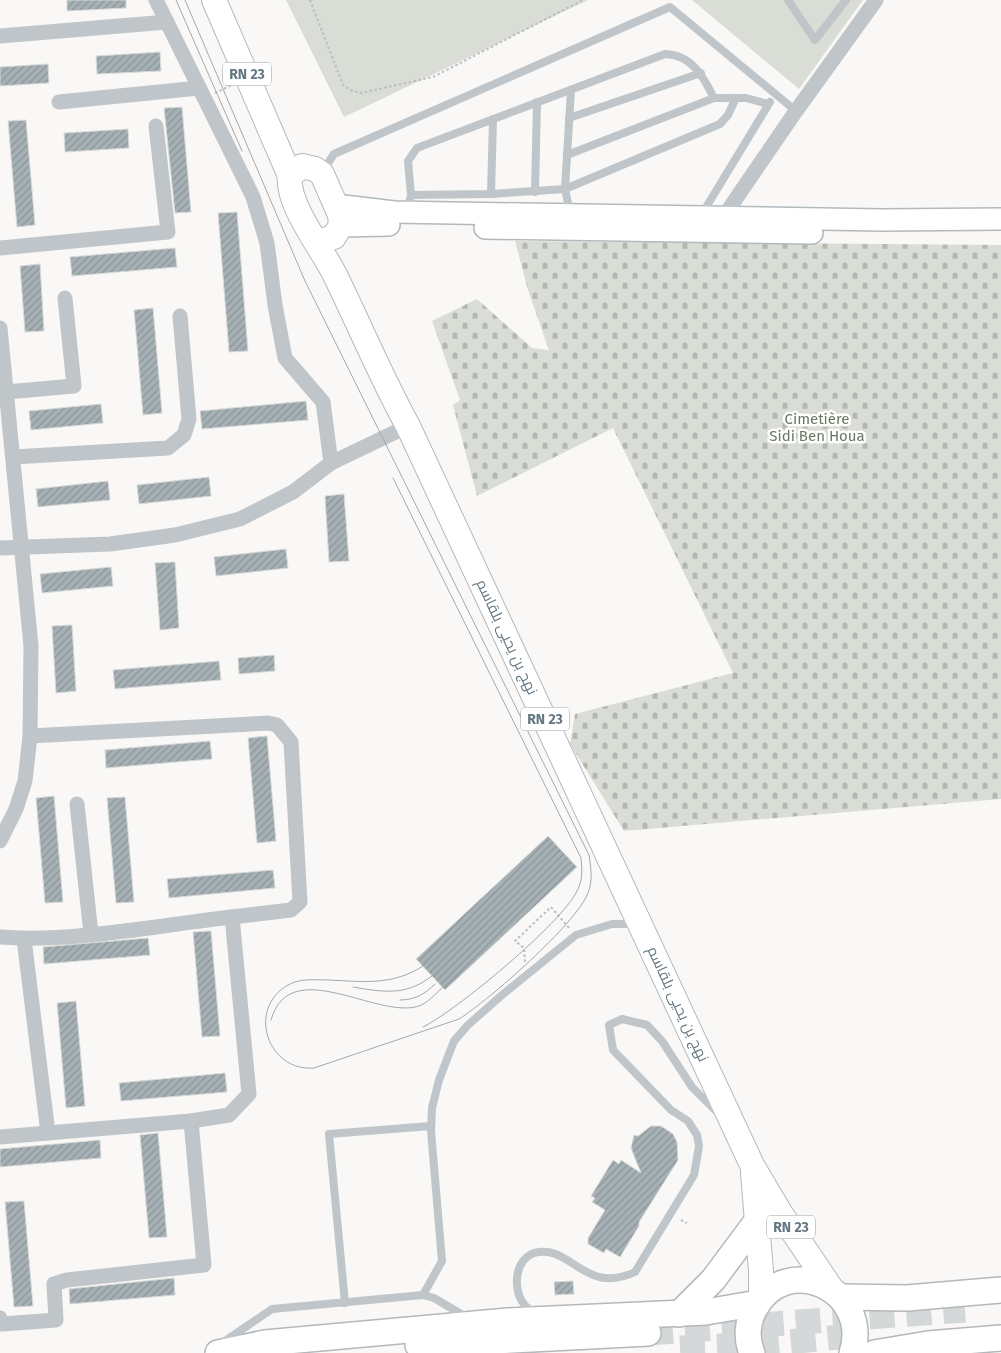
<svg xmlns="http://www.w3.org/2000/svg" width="1001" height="1353" font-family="'Fira Sans',Cairo,sans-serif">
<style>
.cemetery{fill:url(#cemetery-stones)}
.garden{fill:#d9ddd5}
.building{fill:url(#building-hatch);stroke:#dadad8}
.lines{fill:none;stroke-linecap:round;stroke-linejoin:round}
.trunk-tunnel{stroke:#d4d8d9;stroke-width:25;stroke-dasharray:25 12;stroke-linecap:butt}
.secondary-casing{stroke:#b2b9bd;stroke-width:24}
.primary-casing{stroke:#b3b9bc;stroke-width:26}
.trunk-casing{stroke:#b3b8bb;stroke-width:28}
.path{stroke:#babec0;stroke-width:2;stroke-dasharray:2.5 2.5;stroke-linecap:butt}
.service{stroke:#bfc5c8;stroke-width:8}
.minor{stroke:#bfc5c8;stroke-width:15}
.secondary{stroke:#fff;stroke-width:21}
.primary{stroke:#fff;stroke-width:24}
.trunk{stroke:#fff;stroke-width:25}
.tram{stroke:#a1a9ae;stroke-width:1}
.labels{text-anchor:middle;stroke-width:5;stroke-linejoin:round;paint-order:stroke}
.shield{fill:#fff;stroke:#92a0a7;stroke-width:1}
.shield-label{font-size:14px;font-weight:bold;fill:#647781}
.park-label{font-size:15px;fill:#687963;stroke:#fff}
.street-label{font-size:15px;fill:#647781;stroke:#fff}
</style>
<defs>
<pattern id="cemetery-stones" width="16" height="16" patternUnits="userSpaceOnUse" patternTransform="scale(1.25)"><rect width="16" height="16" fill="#d9ddd5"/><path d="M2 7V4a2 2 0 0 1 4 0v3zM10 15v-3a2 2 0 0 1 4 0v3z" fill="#b4b8b2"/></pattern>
<pattern id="building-hatch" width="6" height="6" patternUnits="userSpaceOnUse" patternTransform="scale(1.25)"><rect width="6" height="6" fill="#a6b1b5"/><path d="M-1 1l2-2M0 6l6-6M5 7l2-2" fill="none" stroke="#8b9599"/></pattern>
</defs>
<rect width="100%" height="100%" fill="#f9f8f6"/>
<polygon class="cemetery" points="515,241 1001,245 1001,799 624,831 570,744 575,714 733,673 613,428 477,496 453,405 460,400 432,321 477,299 532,348 549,350 528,290"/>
<g class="garden">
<polygon points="286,0 588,0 344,117"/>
<polygon points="692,0 863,0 799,89"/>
</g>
<g class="building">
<polygon points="67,0 126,0 126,8 67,11"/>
<polygon points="160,52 161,71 97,74 96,56"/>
<polygon points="48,64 49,83 0,86 0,67"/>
<polygon points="182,107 191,212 175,213 164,108"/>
<polygon points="26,120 35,225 17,227 8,121"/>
<polygon points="128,129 129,148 65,152 64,133"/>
<polygon points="237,212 248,351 229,352 218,213"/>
<polygon points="175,248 177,267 72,276 70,257"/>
<polygon points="40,264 44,331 25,332 20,266"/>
<polygon points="153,308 162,413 143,415 134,310"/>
<polygon points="306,401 308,420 202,429 200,411"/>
<polygon points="101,404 103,423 31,430 29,411"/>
<polygon points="209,477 211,496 139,504 137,485"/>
<polygon points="108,481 110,500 38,507 36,489"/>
<polygon points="344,494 349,561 329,562 325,496"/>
<polygon points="286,549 288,568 216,576 214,557"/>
<polygon points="175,562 179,628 160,630 155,563"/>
<polygon points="111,567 113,586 42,593 40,574"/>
<polygon points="72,625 76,691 56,693 52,626"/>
<polygon points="274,655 275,671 239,674 238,658"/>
<polygon points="219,661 221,680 115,689 113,670"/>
<polygon points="267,736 276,841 257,843 248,738"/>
<polygon points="210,741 212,759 106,768 105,750"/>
<polygon points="54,796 63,902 45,903 36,798"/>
<polygon points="125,797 134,902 116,903 107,798"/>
<polygon points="548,836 577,867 445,990 416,959"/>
<polygon points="273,870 275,888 169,898 167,879"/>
<polygon points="211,931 220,1036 202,1037 193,932"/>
<polygon points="148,938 150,955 44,964 43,947"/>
<polygon points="76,1001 85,1106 66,1108 57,1003"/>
<polygon points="225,1073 227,1092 121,1101 119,1083"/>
<polygon points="651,1126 661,1126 673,1134 677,1142 678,1160 639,1222 639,1226 620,1257 606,1249 604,1253 588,1244 588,1238 605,1210 592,1202 595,1198 591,1196 613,1160 619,1164 621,1160 641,1173 631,1148 634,1135 638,1136"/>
<polygon points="158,1133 167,1237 149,1238 140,1135"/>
<polygon points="100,1140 101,1158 0,1167 0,1149"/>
<polygon points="24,1201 33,1306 14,1307 5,1202"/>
<polygon points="174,1278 175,1295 70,1304 69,1289"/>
<polygon points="573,1281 574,1294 555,1295 554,1282"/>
</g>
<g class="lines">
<g class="trunk-tunnel">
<polyline points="648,1333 965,1310"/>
<polyline points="680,1348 766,1344 850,1336"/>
</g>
<g class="secondary-casing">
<g id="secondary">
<polyline points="335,205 394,212 882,220 1001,219"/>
<polyline points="340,226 389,225"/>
<polyline points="485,228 812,233"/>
</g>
</g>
<g class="primary-casing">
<g id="primary">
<polyline points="214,0 290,176"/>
<path d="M 315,240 L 324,240 L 334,237 L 341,225 L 340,215 L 322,174 L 315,169 L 302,166 L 290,176 C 286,204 323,250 335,275 C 360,326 381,377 408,426 L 752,1165 L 781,1214 L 831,1288"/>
<polyline points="753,1173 761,1271 761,1298"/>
</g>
</g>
<g class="trunk-casing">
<g id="trunk">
<polyline points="842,1297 907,1298 1001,1290"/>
<polyline points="679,1314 713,1280 757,1221"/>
<polyline points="418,1345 648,1333"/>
<polyline points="218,1353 265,1343 508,1321 706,1312 758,1303"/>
<path d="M 752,1353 C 746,1339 747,1322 755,1308 C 786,1251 872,1289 852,1353"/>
<polyline points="874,1353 928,1344 1001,1338"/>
</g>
</g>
<g class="path">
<polyline points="310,0 343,85 350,90 361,93 433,77 583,0"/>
<polyline points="215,93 232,85"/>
<polyline points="525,962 524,948 515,941 551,907 569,928"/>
<polyline points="681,1220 687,1223"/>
</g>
<g class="service">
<polyline points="788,0 815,40 846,0"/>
<polyline points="571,90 565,189 720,124 728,115 736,98"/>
<polyline points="569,118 701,73"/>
<polyline points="567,155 714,98"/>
<polyline points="323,171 334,154 670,7 796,111"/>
<polyline points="535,192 537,102"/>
<polyline points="491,194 493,119"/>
<path d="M 411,195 L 408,161 L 417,148 L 665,54 C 692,55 703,76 714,98 L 746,98 L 768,104"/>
<polyline points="407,211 411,195 491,194 565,189 569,208 572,212"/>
<polyline points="702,214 770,102"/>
<polyline points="423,1295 442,1261 431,1131 432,1108 439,1080 454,1041 468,1025 502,995 576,935 612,924 637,924"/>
<polyline points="345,1303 329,1134 431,1126"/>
<path d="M 535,1312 C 512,1305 510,1261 534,1253 C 571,1243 584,1296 635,1272 L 694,1175 L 699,1146 L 697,1135 L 688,1121 L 671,1110 L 613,1050 L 609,1025 L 622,1019 L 647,1025 L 662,1041 L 692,1087 L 719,1114"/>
<polyline points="222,1343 272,1309 423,1295 434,1298 468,1318"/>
</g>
<g class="minor">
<polyline points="156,0 253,197 267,243 275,305 285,358 323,402 331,463"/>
<polyline points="0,36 167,22"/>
<polyline points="59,102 199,88"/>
<polyline points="722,225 724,216 796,111 876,0"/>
<polyline points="0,248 168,232 156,126"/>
<polyline points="0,328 31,646 30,736 25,781 16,809 0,841"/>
<polyline points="6,392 74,386 65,298"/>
<polyline points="13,457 168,448 184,435 189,419 180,316"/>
<polyline points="0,548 110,544 175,535 240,519 293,492 331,463 408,426"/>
<polyline points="77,804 91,934"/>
<path d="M 0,937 C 71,943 160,925 232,917"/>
<polyline points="24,939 48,1133"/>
<polyline points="0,1137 191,1121 229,1115 249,1094 232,917 291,910 300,902 291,742 277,725 268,723 30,736"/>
<polyline points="0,1318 2,1324 56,1320 54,1284 67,1280 204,1265 191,1121"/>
</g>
<use href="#secondary" class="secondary"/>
<use href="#primary" class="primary"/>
<use href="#trunk" class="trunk"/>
<g class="tram">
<polyline points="176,0 242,151"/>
<path d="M 185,0 L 305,281 L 589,855 C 591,868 593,881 588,893 C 577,923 488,1001 459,1019 L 314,1068 C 268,1072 246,1009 288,985 C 300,978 315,980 329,980 C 367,982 398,986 430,961"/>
<path d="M 393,478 L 581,858 C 582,870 583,880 577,891 C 562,923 456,1011 423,1027"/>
<path d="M 353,987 C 388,993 409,996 437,972"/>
<path d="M 400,1000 C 415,1000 425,994 435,984"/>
<path d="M 271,1020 C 290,953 377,1020 419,1006 C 430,1002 440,989 448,982"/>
</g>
</g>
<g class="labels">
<g class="shield">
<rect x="223" y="62.5" width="48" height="23" rx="4"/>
<rect x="521" y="707.5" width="48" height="23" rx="4"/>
<rect x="767" y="1215.5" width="48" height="23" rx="4"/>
</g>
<g class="shield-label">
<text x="247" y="79">RN 23</text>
<text x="545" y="724">RN 23</text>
<text x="791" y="1232">RN 23</text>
</g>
<g class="park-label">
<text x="817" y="424">Cimetière<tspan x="817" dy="17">Sidi Ben Houa</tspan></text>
</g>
<g class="street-label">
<text transform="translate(507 637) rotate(65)" y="5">نهج بن يحيى بلقاسم</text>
<text transform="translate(678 1004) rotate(65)" y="5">نهج بن يحيى بلقاسم</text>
</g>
</g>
</svg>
